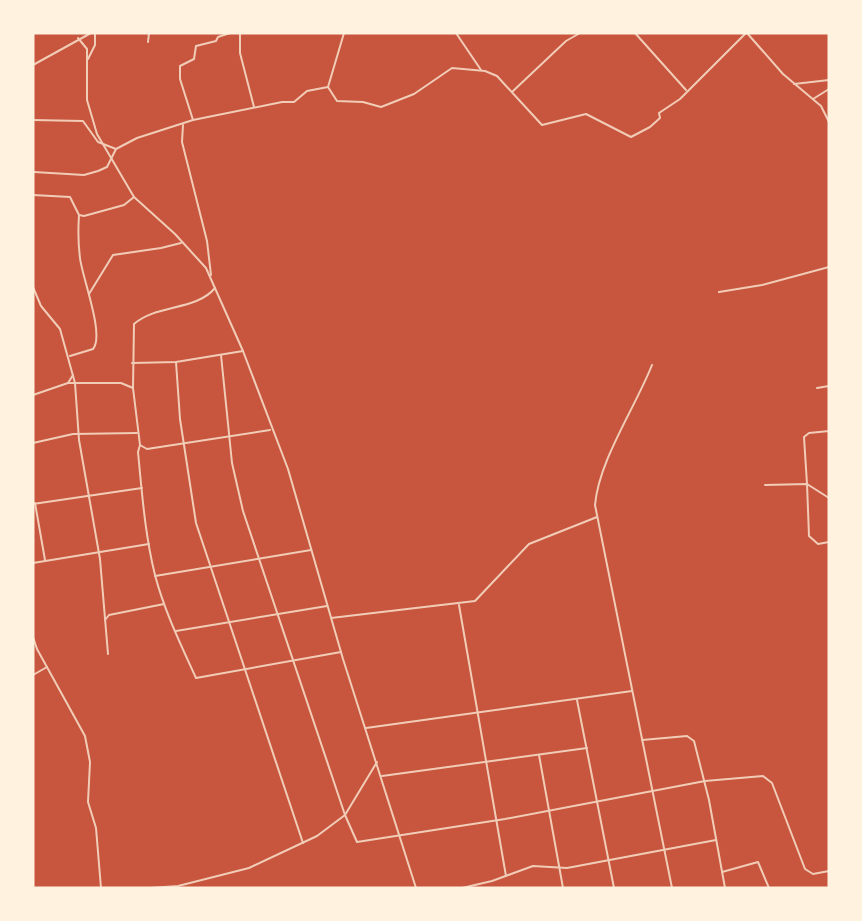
<svg xmlns="http://www.w3.org/2000/svg" width="862" height="921" font-family="'Source Serif 4',serif">
<style>
.lines{fill:none;stroke-linecap:round;stroke-linejoin:round}
.minor{stroke:#f1ccb7;stroke-width:2}
</style>
<rect width="100%" height="100%" fill="#c8553d"/>
<g class="lines">
<g class="minor">
<polyline points="240,33 240,53 254,107"/>
<polyline points="456,33 481,70"/>
<polyline points="635,33 686,90"/>
<polyline points="747,33 783,74 821,106 829,122"/>
<polyline points="78,38 87,49 87,100 97,134 134,197 175,234 206,268 243,351 288,469 343,659 416,888"/>
<polyline points="148,42 149,33"/>
<polyline points="88,59 95,45 95,33"/>
<polyline points="33,65 91,33"/>
<polyline points="794,84 829,80"/>
<polyline points="328,87 337,101 363,102 381,107 414,94 452,68 485,71 497,76 542,125 586,114 631,137 650,127 660,118 659,113 680,99 746,33"/>
<polyline points="512,92 566,41 580,33"/>
<polyline points="813,99 829,89"/>
<polyline points="33,120 83,121 98,142 116,149"/>
<polyline points="193,120 180,79 180,66 194,59 196,46 216,41 218,37 230,33"/>
<polyline points="183,125 182,142 207,241 211,275"/>
<polyline points="34,172 84,175 98,171 107,167 116,149 137,138 193,120 282,102 294,102 307,91 328,87 344,33"/>
<polyline points="33,195 70,197 79,215 84,216 124,205 134,197"/>
<polyline points="33,287 41,306 60,329 75,383 79,440 100,559 108,654"/>
<path d="M 215,288 C 196,311 157,304 134,324 L 133,388 L 140,445 L 147,449 L 270,430"/>
<polyline points="719,292 762,285 829,267"/>
<polyline points="89,294 113,255 161,248 181,243"/>
<polyline points="221,355 232,463 243,511 345,815 357,842 505,819 705,781 763,776 772,783 805,869 813,874 829,871"/>
<path d="M 70,356 L 93,349 C 105,335 82,277 80,258 C 78,243 78,230 79,215"/>
<polyline points="176,362 180,419 196,523 303,843"/>
<polyline points="132,363 176,362 243,351"/>
<path d="M 652,365 C 635,408 599,460 595,505 L 672,888"/>
<polyline points="68,383 121,383 133,388"/>
<polyline points="817,388 829,386"/>
<polyline points="33,395 68,383 73,375"/>
<polyline points="829,431 809,433 804,437 807,484 829,498"/>
<polyline points="33,443 73,434 137,433"/>
<path d="M 140,445 L 138,452 C 142,493 145,535 155,575 C 164,610 181,645 196,678 L 341,652"/>
<polyline points="765,485 807,484 809,536 818,544 829,542"/>
<polyline points="35,503 45,560"/>
<polyline points="33,504 142,488"/>
<polyline points="33,563 149,544"/>
<polyline points="155,576 311,550"/>
<polyline points="459,605 506,876"/>
<polyline points="331,618 475,601 529,544 597,517"/>
<polyline points="105,620 109,615 164,604"/>
<polyline points="176,631 327,606"/>
<polyline points="33,637 37,649 85,736 90,762 88,802 96,828 101,888"/>
<polyline points="33,675 47,667"/>
<polyline points="577,700 614,888"/>
<polyline points="366,728 632,691"/>
<polyline points="642,740 687,736 694,741 709,800 725,888"/>
<polyline points="539,755 563,888"/>
<polyline points="382,776 587,748"/>
<polyline points="722,872 758,862 769,888"/>
<polyline points="150,888 178,886 249,868 317,836 345,815 377,762"/>
<polyline points="462,888 492,881 533,866 567,868 716,840"/>
</g>
</g>
<rect width="862" height="921" fill="none" stroke="#fff3e0" stroke-width="69"/>
</svg>
